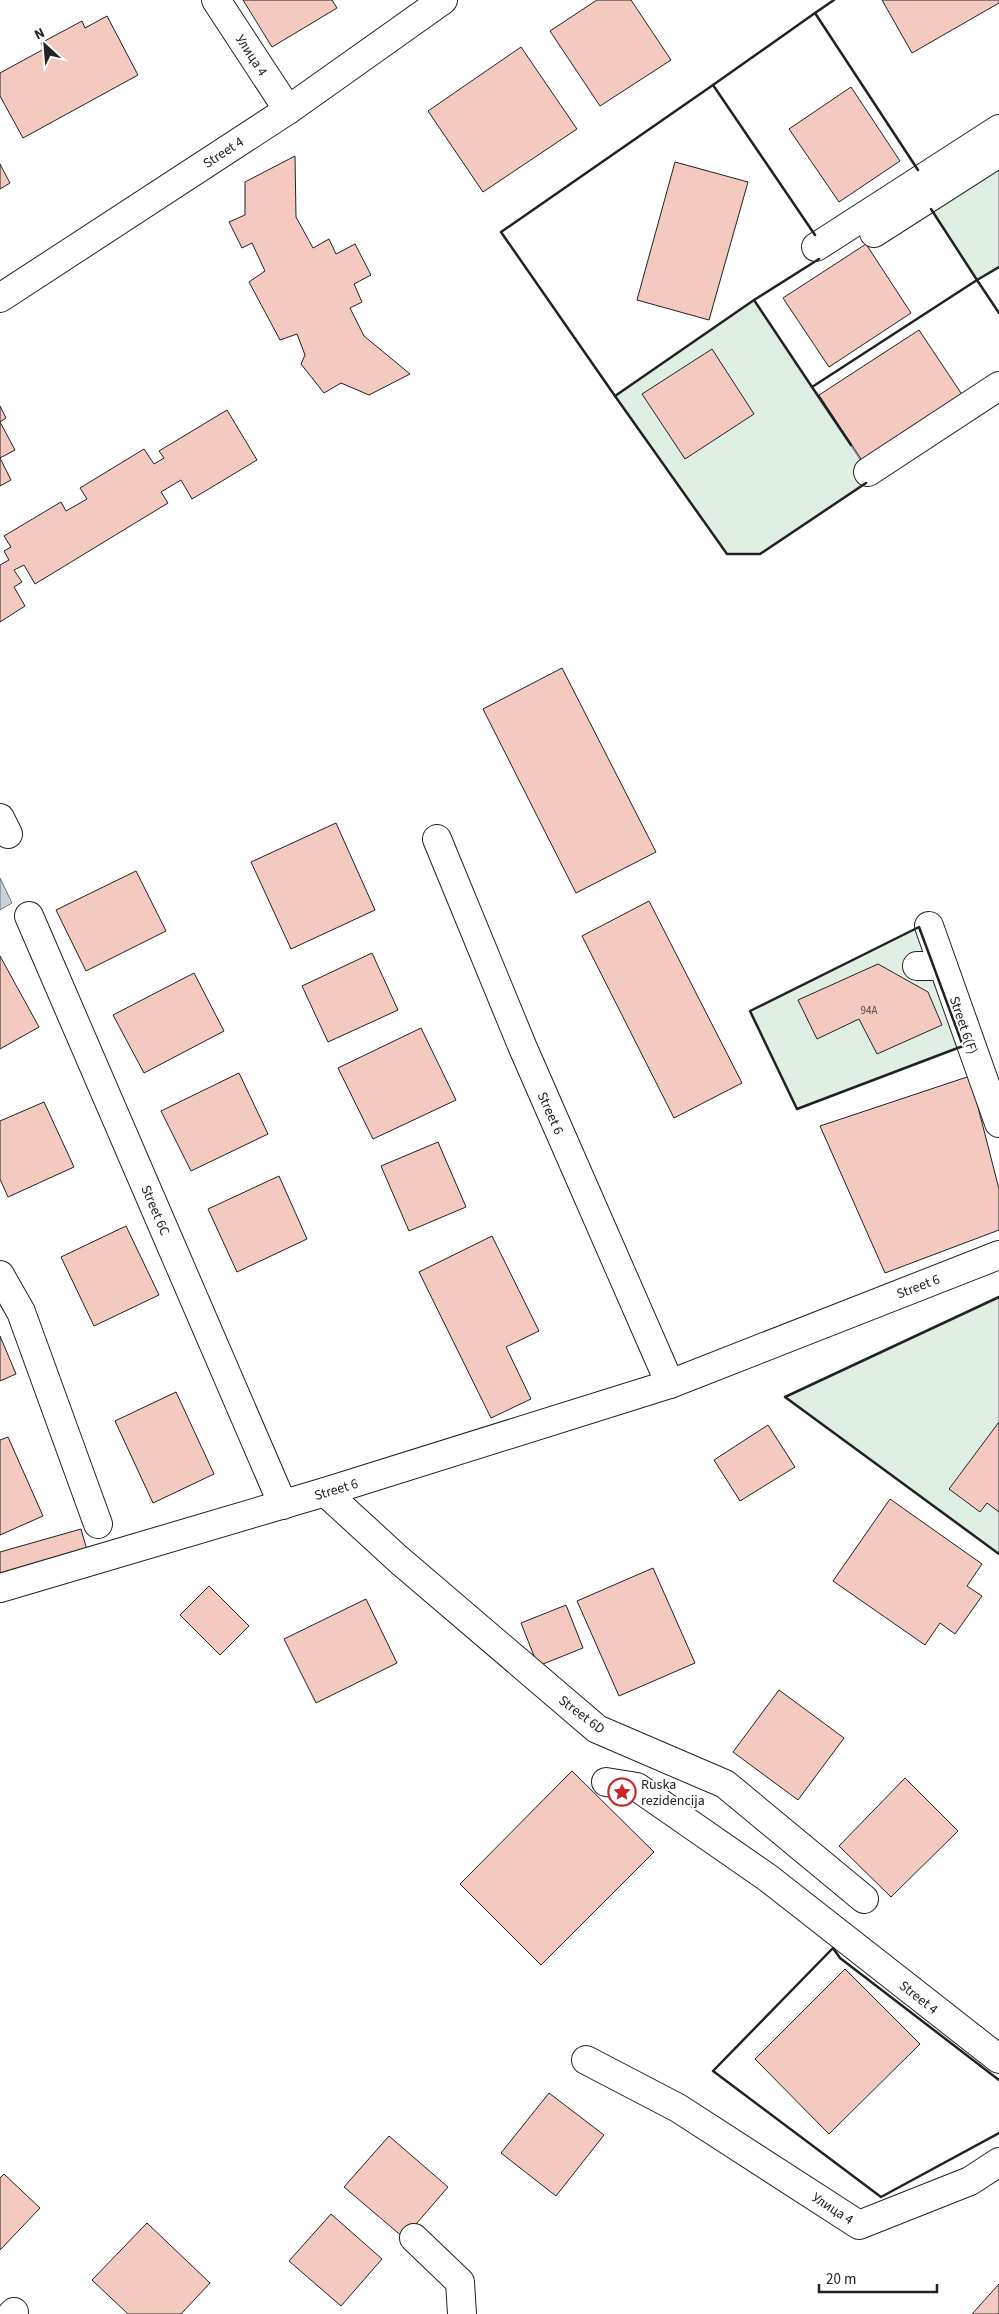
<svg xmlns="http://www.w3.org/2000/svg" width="999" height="2314" font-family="'Source Sans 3',sans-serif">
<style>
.green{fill:#e0efe3;stroke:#6f6f6f}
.water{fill:#c7d3dd;stroke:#6f6f6f}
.building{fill:#f3c9c0;stroke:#222}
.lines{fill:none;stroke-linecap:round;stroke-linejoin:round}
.minor-casing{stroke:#222;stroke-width:30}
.minor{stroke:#fff;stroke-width:28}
.wall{stroke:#222;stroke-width:2.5}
.labels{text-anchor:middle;stroke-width:4;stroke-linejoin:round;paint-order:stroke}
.number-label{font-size:11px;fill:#564c4a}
.street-label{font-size:14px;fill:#222;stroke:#fff}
.poi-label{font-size:14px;fill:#222;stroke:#fff;text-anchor:start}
</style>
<rect width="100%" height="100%" fill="#fff"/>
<g class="green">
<polygon points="999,162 999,267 977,280 929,205"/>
<polygon points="754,300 873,479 760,554 727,554 615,396"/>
<polygon points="919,927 963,1046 797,1109 750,1011"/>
<polygon points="999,1297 999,1554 785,1397"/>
</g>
<polygon class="water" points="0,878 12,903 0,910"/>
<g class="building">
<polygon points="243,0 332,0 337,8 272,47"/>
<polygon points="597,0 631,0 671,60 600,106 550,31"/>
<polygon points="882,0 999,0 999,3 912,53"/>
<polygon points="107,16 138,75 23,138 0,96 0,73 44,49 41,43 82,21 85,28"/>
<polygon points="521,47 577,129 483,192 428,111"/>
<polygon points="851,87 900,161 839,202 789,129"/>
<polygon points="295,156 296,217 313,248 329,239 336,254 355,244 371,275 354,284 362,302 350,308 364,336 410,374 369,395 341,383 324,393 301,364 305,355 297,334 280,340 249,282 265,271 252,243 242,248 229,222 245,215 245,182"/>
<polygon points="675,162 748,182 709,320 637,300"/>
<polygon points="0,164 10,183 0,189"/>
<polygon points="866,244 911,313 829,367 783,298"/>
<polygon points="919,330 963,396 863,462 819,395"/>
<polygon points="712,349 754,414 685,459 642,394"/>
<polygon points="0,406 6,418 0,422"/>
<polygon points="227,410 257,460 192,499 181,480 161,492 168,503 35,584 24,565 14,570 22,582 14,587 25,606 0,622 0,565 9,560 4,551 11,547 4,536 61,502 66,511 87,499 80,488 144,449 154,464 164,458 159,451"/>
<polygon points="0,422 15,450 0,458 11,480 0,486"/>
<polygon points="562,668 656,852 576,893 483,709"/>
<polygon points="336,823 375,910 291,949 251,862"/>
<polygon points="136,871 166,931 86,971 56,910"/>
<polygon points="649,901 742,1083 674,1118 582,936"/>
<polygon points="372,953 398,1010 328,1042 302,986"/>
<polygon points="0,956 39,1027 0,1049"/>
<polygon points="878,964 928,992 942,1025 877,1054 859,1019 817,1039 798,1000"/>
<polygon points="194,973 224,1031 144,1073 113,1015"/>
<polygon points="421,1028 456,1100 373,1139 338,1068"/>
<polygon points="239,1073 268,1134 191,1171 161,1111"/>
<polygon points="970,1076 999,1189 999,1230 885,1273 820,1126"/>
<polygon points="44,1102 74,1167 8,1197 0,1179 0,1121"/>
<polygon points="438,1142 466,1207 409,1231 381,1166"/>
<polygon points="279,1176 307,1239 237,1272 208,1209"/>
<polygon points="126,1226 159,1295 94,1326 61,1257"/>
<polygon points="492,1236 539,1331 506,1347 531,1399 491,1418 419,1272"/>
<polygon points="0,1336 16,1374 0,1381"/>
<polygon points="176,1392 214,1474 153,1503 115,1421"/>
<polygon points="999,1422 999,1512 987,1503 980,1512 949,1489"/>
<polygon points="768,1425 795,1467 740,1501 714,1460"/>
<polygon points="8,1437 43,1516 0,1535 0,1440"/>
<polygon points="890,1499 982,1564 967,1586 982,1596 955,1634 940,1623 925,1645 833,1581"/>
<polygon points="81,1529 89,1557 0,1583 0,1552"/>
<polygon points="653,1568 695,1663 619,1696 577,1601"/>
<polygon points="209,1586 249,1626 220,1655 180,1615"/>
<polygon points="366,1599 397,1663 316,1703 284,1639"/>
<polygon points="566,1605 583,1648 538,1666 521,1623"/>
<polygon points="779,1690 844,1738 798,1800 733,1752"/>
<polygon points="572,1771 654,1852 541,1965 460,1884"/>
<polygon points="905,1778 958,1831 891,1897 839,1846"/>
<polygon points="845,1969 920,2044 829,2134 755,2059"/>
<polygon points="549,2093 604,2135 556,2196 501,2153"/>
<polygon points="389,2136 448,2187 404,2238 344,2187"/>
<polygon points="4,2174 40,2208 0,2250 0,2178"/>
<polygon points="331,2214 382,2259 341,2306 289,2261"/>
<polygon points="147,2223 210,2283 181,2314 128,2314 92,2280"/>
<polygon points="999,2284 999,2314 972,2314"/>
</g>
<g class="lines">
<g class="minor-casing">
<g id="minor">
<polyline points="216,0 288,110"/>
<polyline points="874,233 999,153"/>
<polyline points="816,247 999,129"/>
<polyline points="0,298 288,110 443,0"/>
<polyline points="868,472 999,386"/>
<polyline points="0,818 8,834"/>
<polyline points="437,839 523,1048 670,1384"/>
<polyline points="29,916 283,1505"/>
<polyline points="929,926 999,1123"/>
<polyline points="917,966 943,966"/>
<polyline points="0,1275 21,1312 98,1524"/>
<polyline points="325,1492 398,1559 597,1729 725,1784 864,1899"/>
<polyline points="0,1588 325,1492 670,1384 999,1255"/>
<polyline points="606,1782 637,1787 768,1878 999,2059"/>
<polyline points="586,2060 678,2108 859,2225 970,2181 999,2162"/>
<polyline points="414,2238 460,2282 462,2314"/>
<polyline points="12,2314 14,2312"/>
</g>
</g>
<use href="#minor" class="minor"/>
<g class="wall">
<polyline points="815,13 834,0"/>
<polyline points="713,85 815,13 918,170"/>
<polyline points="931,209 977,280 999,267"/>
<polyline points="819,259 754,300 812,387 977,280 999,313"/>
<polyline points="754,300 615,396 727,554 760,554 866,483"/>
<polyline points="812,387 851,445"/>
<polyline points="615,396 501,232 713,85 815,235"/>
<polygon points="919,927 963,1046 797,1109 750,1011"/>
<polyline points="999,1297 785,1397 999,1554"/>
<polyline points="999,2080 840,1958 833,1948 713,2071 881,2197 999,2133"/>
</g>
</g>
<defs>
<g id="sight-ring" transform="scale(1.4375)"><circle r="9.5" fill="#fff" stroke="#c62828" stroke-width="1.5"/><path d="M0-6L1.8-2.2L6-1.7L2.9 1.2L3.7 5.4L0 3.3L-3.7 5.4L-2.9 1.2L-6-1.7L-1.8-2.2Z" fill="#c62828"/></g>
</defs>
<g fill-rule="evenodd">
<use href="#sight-ring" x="622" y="1792"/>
</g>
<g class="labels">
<g class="number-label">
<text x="869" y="1014">94A</text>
</g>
<g class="street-label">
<text transform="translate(252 55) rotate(57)" y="5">Улица 4</text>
<text transform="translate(223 152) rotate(-33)" y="5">Street 4</text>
<text transform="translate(964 1025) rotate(71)" y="5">Street 6(F)</text>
<text transform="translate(551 1113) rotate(66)" y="5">Street 6</text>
<text transform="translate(156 1210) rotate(67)" y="5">Street 6C</text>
<text transform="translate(918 1286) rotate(-21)" y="5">Street 6</text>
<text transform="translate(336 1489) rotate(-17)" y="5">Street 6</text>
<text transform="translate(582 1714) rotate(37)" y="5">Street 6D</text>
<text transform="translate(919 1997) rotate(38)" y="5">Street 4</text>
<text transform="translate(833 2208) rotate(33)" y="5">Улица 4</text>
</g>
<g class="poi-label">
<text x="641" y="1789">Ruska<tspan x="641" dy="16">rezidencija</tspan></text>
</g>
</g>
<g transform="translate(45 45) rotate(334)" stroke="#ffffff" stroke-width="4" paint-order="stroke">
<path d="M0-4L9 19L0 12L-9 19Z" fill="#222222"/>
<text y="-8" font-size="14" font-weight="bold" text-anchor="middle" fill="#222222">N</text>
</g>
<path d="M819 2284v8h118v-8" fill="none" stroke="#222222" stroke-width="2.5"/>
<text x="826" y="2284" font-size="15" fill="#222222" stroke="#ffffff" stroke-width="4" paint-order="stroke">20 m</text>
</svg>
